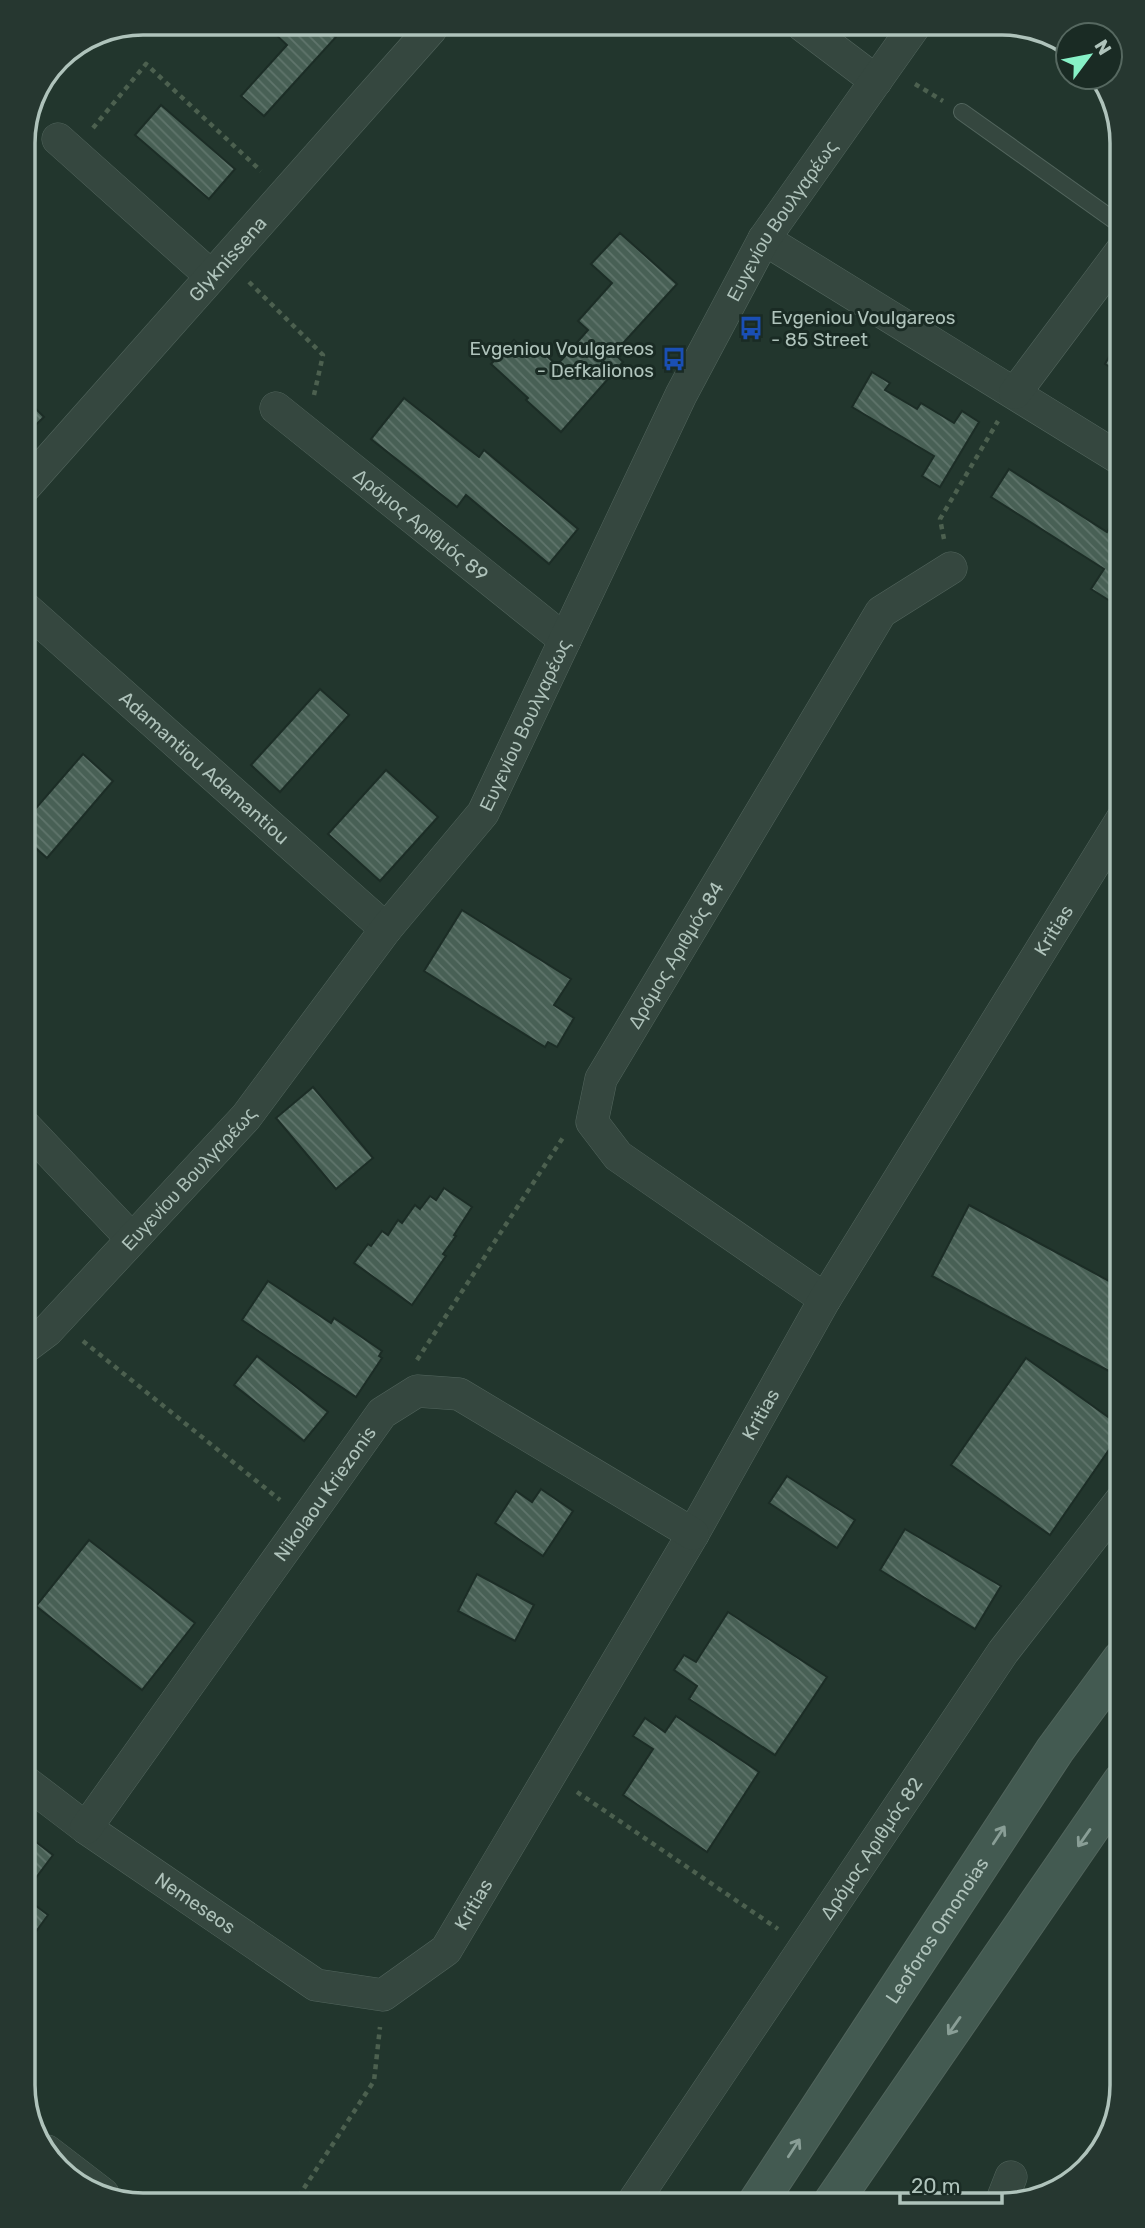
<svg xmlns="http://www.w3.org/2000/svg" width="1145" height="2228" font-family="Rubik,sans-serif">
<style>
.building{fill:url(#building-back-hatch);stroke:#1c2d26;stroke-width:2}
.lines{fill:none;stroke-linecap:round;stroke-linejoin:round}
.lane-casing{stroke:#52655d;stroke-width:18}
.street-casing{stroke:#52655d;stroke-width:33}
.secondary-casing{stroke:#52655d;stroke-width:40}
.path{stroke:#4c604f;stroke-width:4.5;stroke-dasharray:5 5;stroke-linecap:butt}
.lane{stroke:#35473f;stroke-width:16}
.street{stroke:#35473f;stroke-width:32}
.secondary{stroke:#435a51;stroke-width:38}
.oneway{stroke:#899e96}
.labels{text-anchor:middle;stroke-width:6;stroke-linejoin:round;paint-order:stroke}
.street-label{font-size:19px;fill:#afc3bb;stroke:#1a2b24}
.poi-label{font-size:19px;fill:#afc3bb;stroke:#1a2b24;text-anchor:start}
.rim{fill:none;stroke:#afc3bb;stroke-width:3.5}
</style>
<defs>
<pattern id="building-back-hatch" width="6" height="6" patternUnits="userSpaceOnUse" patternTransform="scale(1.75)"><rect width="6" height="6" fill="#486055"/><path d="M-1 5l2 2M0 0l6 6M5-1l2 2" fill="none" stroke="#60756c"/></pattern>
</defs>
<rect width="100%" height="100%" fill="#22362d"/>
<g class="building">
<polygon points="271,30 327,30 336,37 264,116 241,96 287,45"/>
<polygon points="161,105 235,169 209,199 135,135"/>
<polygon points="620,233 677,284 614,353 623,362 561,432 526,400 528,398 491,364 514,340 530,355 537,347 557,365 588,330 578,321 612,283 591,264"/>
<polygon points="1122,335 1122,374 1105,364"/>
<polygon points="872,372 890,383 885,390 917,409 921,403 954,423 962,411 979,422 940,487 922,476 934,456 852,407"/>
<polygon points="23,396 44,417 23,437"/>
<polygon points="404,398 479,457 484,450 578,529 549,564 466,495 457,507 371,439"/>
<polygon points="1009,469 1107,532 1116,518 1122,522 1122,583 1110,601 1091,589 1104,569 991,497"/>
<polygon points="320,689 349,715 280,792 251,765"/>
<polygon points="83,754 113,781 47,858 23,837 23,823"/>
<polygon points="386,770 438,817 380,881 328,834"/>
<polygon points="462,910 571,979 554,1005 574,1018 557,1047 548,1042 545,1047 424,971"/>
<polygon points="313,1087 373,1158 336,1189 276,1118"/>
<polygon points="444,1188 472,1207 454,1235 456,1236 443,1254 446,1256 412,1305 354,1263 368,1244 371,1246 382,1231 388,1235 398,1220 402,1223 415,1205 420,1209 430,1196 436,1200"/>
<polygon points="969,1205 1122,1288 1122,1378 932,1276"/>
<polygon points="268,1281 331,1323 334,1318 382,1351 379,1356 382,1358 356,1397 242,1320"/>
<polygon points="257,1356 328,1412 304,1441 234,1385"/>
<polygon points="1026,1358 1122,1427 1122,1431 1050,1535 951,1465"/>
<polygon points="787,1476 855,1520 837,1548 769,1503"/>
<polygon points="541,1489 573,1511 543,1556 495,1523 516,1491 532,1502"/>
<polygon points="905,1529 1001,1586 975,1629 880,1570"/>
<polygon points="89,1540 195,1623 142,1690 36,1606"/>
<polygon points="477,1574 534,1605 515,1641 458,1611"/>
<polygon points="728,1612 827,1677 775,1755 689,1699 697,1686 674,1670 684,1655 696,1662"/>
<polygon points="676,1716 759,1772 707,1852 623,1795 653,1749 633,1736 645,1718 665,1732"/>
<polygon points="23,1832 53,1855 23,1895"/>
<polygon points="23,1896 48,1915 27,1944 23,1940"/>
</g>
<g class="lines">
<g class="lane-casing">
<polyline id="lane" points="962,112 1122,226"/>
</g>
<g class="street-casing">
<g id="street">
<polyline points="802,25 876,81"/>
<polyline points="58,139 211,276"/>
<polyline points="764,239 1122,460"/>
<polyline points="1015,393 1122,250"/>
<path id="s1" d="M 276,408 L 565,640"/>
<path id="s2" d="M 23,489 L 431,29"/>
<path id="s3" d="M 23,606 L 386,929"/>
<polyline points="23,1124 132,1239"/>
<path id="s4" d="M 825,1299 L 618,1156 L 592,1122 L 601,1079 L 881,612 L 951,568"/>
<path id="s5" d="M 23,1349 L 47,1331 L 246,1117 L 386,929 L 483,813 L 681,395 L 764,239 L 916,24"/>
<path id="s6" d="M 23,1780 L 86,1828 L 316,1985 L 383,1995 L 446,1950 L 693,1534 L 825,1299 L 1122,819"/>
<path id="s7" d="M 86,1828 L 382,1413 L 417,1391 L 459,1394 L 693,1534"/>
<polyline points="47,2151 103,2194"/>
<path id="s8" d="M 631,2205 L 1003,1652 L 1122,1499"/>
<polyline points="1000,2205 1011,2177"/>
</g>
</g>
<g class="secondary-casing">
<g id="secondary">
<path id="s9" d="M 756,2205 L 1055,1750 L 1122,1659"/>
<polyline points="831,2205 1122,1782"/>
</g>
</g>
<g class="path">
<polyline points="915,84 943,101"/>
<polyline points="93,128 146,64 261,171"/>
<polyline points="249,282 323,355 314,395"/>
<polyline points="944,539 940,519 998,421"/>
<polyline points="83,1341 280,1500"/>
<polyline points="417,1360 564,1136"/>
<polyline points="577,1792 778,1929"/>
<polyline points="293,2205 374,2081 380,2027"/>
</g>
<use href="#lane" class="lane"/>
<use href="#street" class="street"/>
<use href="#secondary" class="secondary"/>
</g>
<defs><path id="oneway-shaft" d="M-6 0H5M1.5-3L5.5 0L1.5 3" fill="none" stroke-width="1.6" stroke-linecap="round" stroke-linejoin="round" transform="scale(1.75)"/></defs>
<g class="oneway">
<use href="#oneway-shaft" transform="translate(999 1835) rotate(-57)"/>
<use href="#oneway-shaft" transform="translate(1084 1838) rotate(125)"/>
<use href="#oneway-shaft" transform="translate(954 2026) rotate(125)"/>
<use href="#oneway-shaft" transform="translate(794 2148) rotate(-57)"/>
</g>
<defs>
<g id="bus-bare" transform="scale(1.89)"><path d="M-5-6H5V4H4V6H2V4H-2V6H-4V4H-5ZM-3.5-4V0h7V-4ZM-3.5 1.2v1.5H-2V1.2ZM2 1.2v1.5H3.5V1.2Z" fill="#1a4fb4" stroke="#1a2b24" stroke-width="2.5" paint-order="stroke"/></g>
</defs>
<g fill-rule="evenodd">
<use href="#bus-bare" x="751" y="328"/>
<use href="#bus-bare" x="674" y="359"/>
</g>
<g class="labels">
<g class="street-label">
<text dy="7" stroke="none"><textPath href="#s5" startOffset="1372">Ευγενίου Βουλγαρέως</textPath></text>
<text dy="7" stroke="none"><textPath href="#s2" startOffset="308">Glyknissena</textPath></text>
<text dy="7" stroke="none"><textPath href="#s1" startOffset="186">Δρόμος Αριθμός 89</textPath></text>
<text dy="7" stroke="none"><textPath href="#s5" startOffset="805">Ευγενίου Βουλγαρέως</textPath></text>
<text dy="7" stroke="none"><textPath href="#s3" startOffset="243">Adamantiou Adamantiou</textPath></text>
<text dy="7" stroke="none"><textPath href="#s6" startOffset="1690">Kritias</textPath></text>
<text dy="7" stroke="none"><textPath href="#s4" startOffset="483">Δρόμος Αριθμός 84</textPath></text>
<text dy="7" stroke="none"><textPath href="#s5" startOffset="238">Ευγενίου Βουλγαρέως</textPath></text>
<text dy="7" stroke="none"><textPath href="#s6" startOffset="1124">Kritias</textPath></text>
<text dy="7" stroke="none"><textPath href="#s7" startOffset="411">Nikolaou Kriezonis</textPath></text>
<text dy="7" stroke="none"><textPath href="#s8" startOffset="430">Δρόμος Αριθμός 82</textPath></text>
<text dy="7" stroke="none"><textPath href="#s6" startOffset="212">Nemeseos</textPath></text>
<text dy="7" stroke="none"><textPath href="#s6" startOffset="556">Kritias</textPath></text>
<text dy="7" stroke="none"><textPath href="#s9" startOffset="329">Leoforos Omonoias</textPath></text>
</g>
<g class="poi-label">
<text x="771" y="324">Evgeniou Voulgareos<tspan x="771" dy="22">- 85 Street</tspan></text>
<text x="654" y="355" text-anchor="end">Evgeniou Voulgareos<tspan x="654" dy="22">- Defkalionos</tspan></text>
</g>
</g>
<path d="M0 0H1145V2228H0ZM143 35H1002A108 108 0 0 1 1110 143V2085A108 108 0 0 1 1002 2193H143A108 108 0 0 1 35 2085V143A108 108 0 0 1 143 35Z" fill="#263730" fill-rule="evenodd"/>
<path class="rim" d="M143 35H1002A108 108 0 0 1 1110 143V2085A108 108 0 0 1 1002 2193H143A108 108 0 0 1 35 2085V143A108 108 0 0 1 143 35Z"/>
<g transform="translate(1089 56) rotate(58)"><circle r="33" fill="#1a2b24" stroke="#566860" stroke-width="2"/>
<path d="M0-5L12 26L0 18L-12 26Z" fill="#87f1c7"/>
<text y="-10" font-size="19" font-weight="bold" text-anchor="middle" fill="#afc3bb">N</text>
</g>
<path d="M900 2193v10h102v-10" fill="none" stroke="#afc3bb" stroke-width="3.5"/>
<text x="911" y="2193" font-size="21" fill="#afc3bb" stroke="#1a2b24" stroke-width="5" paint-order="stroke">20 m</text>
</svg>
